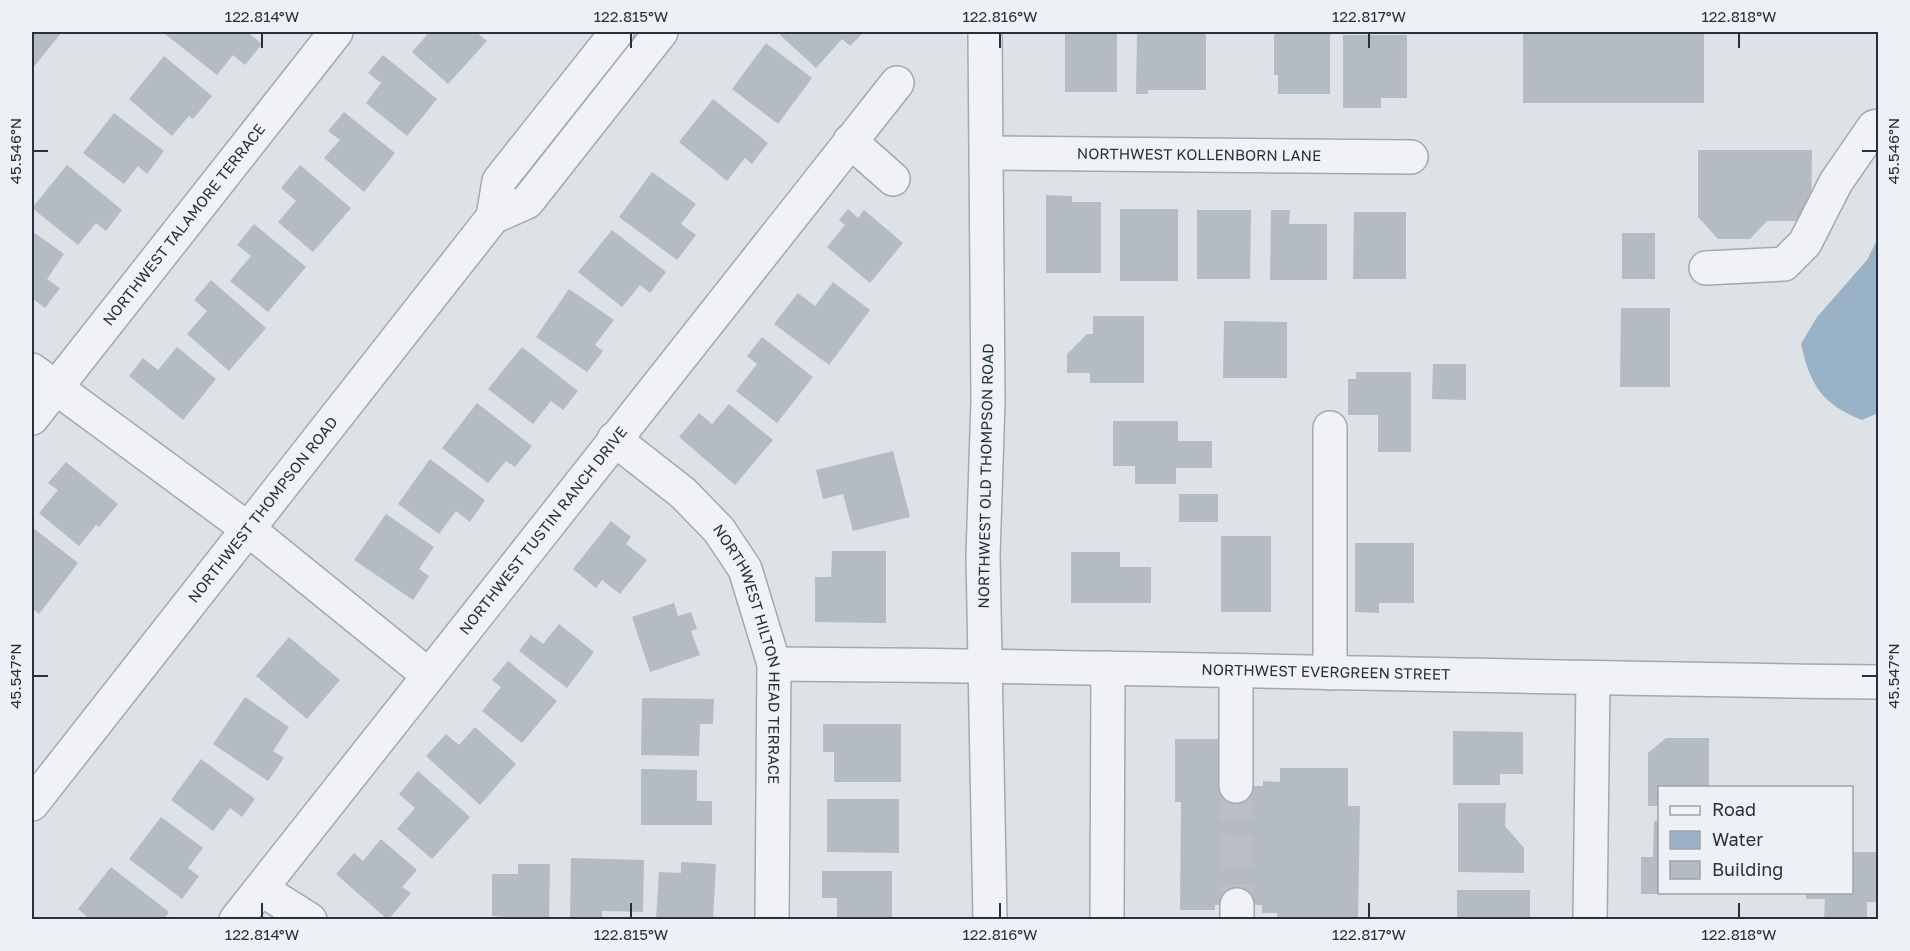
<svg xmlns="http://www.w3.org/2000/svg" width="1910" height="951" font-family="'Golos Text',sans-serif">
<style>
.water{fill:#99b2c6}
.building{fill:#b5bbc3}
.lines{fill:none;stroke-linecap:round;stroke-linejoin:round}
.minor-tunnel{stroke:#b9bfc5;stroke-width:33;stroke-dasharray:33 16;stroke-linecap:butt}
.minor-casing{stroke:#a3a9b1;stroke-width:36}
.minor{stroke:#f0f2f5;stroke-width:33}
.ticks{fill:none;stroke:#27313d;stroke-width:2}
.labels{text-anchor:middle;stroke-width:4.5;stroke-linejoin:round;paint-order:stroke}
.street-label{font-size:15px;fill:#27313d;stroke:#edf1f5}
.neatline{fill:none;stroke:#27313d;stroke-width:2}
.ticks-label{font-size:15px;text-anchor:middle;fill:#27313d}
</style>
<rect width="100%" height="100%" fill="#dde2e7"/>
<path class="water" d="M 1878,238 L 1878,413 L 1862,420 C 1822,404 1810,385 1801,344 L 1817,317 L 1867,260 Z"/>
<g class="building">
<polygon points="32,32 62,32 32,69"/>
<polygon points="167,32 247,32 262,44 245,65 233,55 217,75 165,34"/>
<polygon points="423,32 476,32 487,41 448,84 412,52 427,35"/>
<polygon points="780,32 864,32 850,46 842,39 816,68 780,35"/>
<rect x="1065" y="32" width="52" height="60"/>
<polygon points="1167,32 1206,32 1206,90 1148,90 1148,94 1136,94 1137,33"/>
<polygon points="1274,32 1330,32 1330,94 1278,94 1278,75 1274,75"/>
<rect x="1523" y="32" width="181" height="71"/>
<polygon points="1343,35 1407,35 1407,98 1381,98 1381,108 1343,108"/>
<polygon points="766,43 812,78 778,124 732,89"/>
<polygon points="383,55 437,99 407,136 366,103 381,83 368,73"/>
<polygon points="164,56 212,96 193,119 189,116 172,136 129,99"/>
<polygon points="713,99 768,143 752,164 745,158 727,181 679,142"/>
<polygon points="344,112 395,153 364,192 324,158 340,140 328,131"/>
<polygon points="114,113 164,151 147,174 138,166 124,184 83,153"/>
<polygon points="1698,150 1812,150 1811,221 1767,221 1750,239 1718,239 1698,217"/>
<polygon points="67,165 122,210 106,231 96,223 78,245 32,208"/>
<polygon points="300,165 351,208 313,252 278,222 296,201 281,188"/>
<polygon points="652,172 696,204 681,224 696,235 677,260 619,217"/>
<polygon points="1046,195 1072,196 1072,202 1101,202 1101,273 1046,273"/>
<polygon points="848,209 858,218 864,210 903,243 870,283 827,247 845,225 839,220"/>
<rect x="1120" y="209" width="58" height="72"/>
<polygon points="1197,210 1251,210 1250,279 1197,279"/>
<polygon points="1271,210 1290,210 1289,224 1327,224 1327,280 1270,280"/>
<polygon points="1354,212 1406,212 1406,279 1353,279"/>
<polygon points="254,224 306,267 268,312 230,281 251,256 237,245"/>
<polygon points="612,230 666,272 650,293 640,285 622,307 578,272"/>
<polygon points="32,231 64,254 47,279 60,288 45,308 32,298"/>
<rect x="1622" y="233" width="33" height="46"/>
<polygon points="211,280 266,328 229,371 187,334 207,311 194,300"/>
<polygon points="833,282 870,310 829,365 774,324 798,293 815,306"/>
<polygon points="569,289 614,320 595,345 603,351 587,372 536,337"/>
<polygon points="1621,308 1670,308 1670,387 1620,387"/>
<polygon points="1093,316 1144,316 1144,383 1090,383 1090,373 1067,373 1067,354 1087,334 1093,334"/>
<polygon points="1224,321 1287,322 1287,378 1223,378"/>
<polygon points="762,337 813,377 777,423 736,391 757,364 747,356"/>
<polygon points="177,347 216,379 183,420 129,376 143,358 158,370"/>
<polygon points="522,347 578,391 563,410 551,401 533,424 488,389"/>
<polygon points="1433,364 1466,364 1466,400 1432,399"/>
<polygon points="1356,372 1411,372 1411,452 1378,452 1378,415 1348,415 1348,379 1356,379"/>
<polygon points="477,403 532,446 515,467 506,461 488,483 442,448"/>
<polygon points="729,404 773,440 735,485 679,437 699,413 712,424"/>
<polygon points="1113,421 1178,421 1178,441 1212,441 1212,468 1176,468 1176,484 1135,484 1135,466 1113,466"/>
<polygon points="893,451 910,517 853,531 843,494 823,499 816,470"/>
<polygon points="430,459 485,500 470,522 456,511 439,534 398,504"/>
<polygon points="66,462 118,504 99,527 96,525 79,546 39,513 58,490 48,483"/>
<rect x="1179" y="494" width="39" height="28"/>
<polygon points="386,514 434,547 419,569 429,576 413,600 354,560"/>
<polygon points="611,521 631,537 626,544 647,560 620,594 602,580 596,588 573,569"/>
<polygon points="32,527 78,563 39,614 32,608"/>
<rect x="1221" y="536" width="50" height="76"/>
<polygon points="1355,543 1414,543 1414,603 1379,603 1379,613 1355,612"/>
<polygon points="832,551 886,551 886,623 815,622 815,577 831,577"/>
<polygon points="1071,552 1120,552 1120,567 1151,567 1151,603 1071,603"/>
<polygon points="674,603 678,616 691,612 697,629 691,631 700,655 650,672 632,617"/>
<polygon points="559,624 594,652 567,688 519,651 531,635 543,644"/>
<polygon points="289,637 340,680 307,719 256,676"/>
<polygon points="508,661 557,701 522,743 482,711 501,687 492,680"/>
<polygon points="245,697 289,727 273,751 284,758 268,781 213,744"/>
<polygon points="642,698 714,699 713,724 700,724 699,756 641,755"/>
<polygon points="823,724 901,724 901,782 834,782 834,752 823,752"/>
<polygon points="475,727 516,764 480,805 426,756 446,734 459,745"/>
<polygon points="1453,731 1523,732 1523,774 1500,774 1500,785 1453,785"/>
<polygon points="1666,738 1709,738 1709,788 1660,788 1660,806 1648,806 1648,753"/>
<polygon points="1175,739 1218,739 1218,786 1263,786 1263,781 1280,782 1280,768 1348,768 1348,806 1360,806 1358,920 1277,920 1277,913 1262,913 1262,905 1215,905 1215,910 1180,910 1181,802 1175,802"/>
<polygon points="201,759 255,799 242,817 230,808 213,831 171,800"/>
<polygon points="641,769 697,770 697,801 712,801 712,825 641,825"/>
<polygon points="418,771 470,817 432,859 397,829 415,808 399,794"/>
<polygon points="827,799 899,799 899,853 827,852"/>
<polygon points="1458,803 1506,803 1505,826 1524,848 1524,873 1458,872"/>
<polygon points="161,817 203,848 188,868 199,876 182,899 129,859"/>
<polygon points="1654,821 1660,821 1660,894 1641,894 1641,857 1653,857"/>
<polygon points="381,839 417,870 402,887 411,893 388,920 336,874 354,853 363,861"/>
<polygon points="1852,852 1878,852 1878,902 1867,902 1867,920 1824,920 1825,899 1806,899 1806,892 1852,892"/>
<polygon points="571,858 644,860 643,912 602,911 602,920 570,920"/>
<polygon points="681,862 716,864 713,920 656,918 659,872 681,873"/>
<polygon points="518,864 550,864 549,920 492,916 492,874 518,874"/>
<polygon points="111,867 169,912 163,920 91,920 78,909"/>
<polygon points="822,871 892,871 892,920 837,920 837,898 822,898"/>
<rect x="1457" y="890" width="73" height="30"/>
</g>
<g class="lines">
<polyline class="minor-tunnel" points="1236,786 1237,905"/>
<g class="minor-casing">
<g id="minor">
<polyline points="985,32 988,401 983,556 990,920"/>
<polyline points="850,141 893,179"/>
<path id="s1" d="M 987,153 L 1411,157"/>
<polyline points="493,217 499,181 617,32"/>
<polyline points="1706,268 1784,264 1805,243 1836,182 1874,127 1878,126"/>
<polyline points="32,370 248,529 427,674"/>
<path id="s2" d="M 32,418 L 336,32"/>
<path id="s3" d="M 614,439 L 683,493 L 719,530 L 745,569 L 774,664 L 772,920"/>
<path id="s4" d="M 774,664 C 1143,666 1510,678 1878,682"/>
<polyline points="1236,671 1236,786"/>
<polyline points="1330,673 1330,428"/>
<path id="s5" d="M 32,804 L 493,217 L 527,202 L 661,32"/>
<polyline points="261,889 310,920"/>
<path id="s6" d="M 236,920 L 897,83"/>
<polyline points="1107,920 1108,668"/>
<polyline points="1237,920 1237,905"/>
<polyline points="1590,920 1593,679"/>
</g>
</g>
<use href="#minor" class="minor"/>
</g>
<path class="ticks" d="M 262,33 L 262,48M 631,33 L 631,48M 1000,33 L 1000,48M 1369,33 L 1369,48M 1739,33 L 1739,48M 33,151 L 48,151M 1862,151 L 1877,151M 33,676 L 48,676M 1862,676 L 1877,676M 262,903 L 262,918M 631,903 L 631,918M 1000,903 L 1000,918M 1369,903 L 1369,918M 1739,903 L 1739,918"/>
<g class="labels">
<g class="street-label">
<text dy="5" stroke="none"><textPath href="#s1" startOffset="212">NORTHWEST KOLLENBORN LANE</textPath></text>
<text dy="5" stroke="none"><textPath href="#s2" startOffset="246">NORTHWEST TALAMORE TERRACE</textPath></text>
<text transform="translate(986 476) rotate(-89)" y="5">NORTHWEST OLD THOMPSON ROAD</text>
<text dy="5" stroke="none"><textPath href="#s5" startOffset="374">NORTHWEST THOMPSON ROAD</textPath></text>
<text dy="5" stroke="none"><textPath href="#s6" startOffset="496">NORTHWEST TUSTIN RANCH DRIVE</textPath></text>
<text dy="5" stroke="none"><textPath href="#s3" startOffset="270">NORTHWEST HILTON HEAD TERRACE</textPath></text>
<text dy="5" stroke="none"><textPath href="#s4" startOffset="552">NORTHWEST EVERGREEN STREET</textPath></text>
</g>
</g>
<rect width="1910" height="951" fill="none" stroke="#edf1f5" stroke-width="66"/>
<rect x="1658" y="786" width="195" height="108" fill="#edf1f5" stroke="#9ea4ab" stroke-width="1.5"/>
<rect x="1670" y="806" width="30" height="9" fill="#f0f2f5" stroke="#9ea4ab" stroke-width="1.5"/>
<text x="1712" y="816" font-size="18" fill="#27313d">Road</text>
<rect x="1670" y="831" width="30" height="18" fill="#99b2c6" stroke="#9ea4ab" stroke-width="1.5"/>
<text x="1712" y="846" font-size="18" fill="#27313d">Water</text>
<rect x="1670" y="861" width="30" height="18" fill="#b5bbc3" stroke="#9ea4ab" stroke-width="1.5"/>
<text x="1712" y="876" font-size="18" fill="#27313d">Building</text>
<rect x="33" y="33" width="1844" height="885" class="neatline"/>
<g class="ticks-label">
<text x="262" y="22">122.814°W</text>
<text x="631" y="22">122.815°W</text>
<text x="1000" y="22">122.816°W</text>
<text x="1369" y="22">122.817°W</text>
<text x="1739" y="22">122.818°W</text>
<text transform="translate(1894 151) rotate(-90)" y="5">45.546°N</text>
<text transform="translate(16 151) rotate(-90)" y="5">45.546°N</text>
<text transform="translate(1894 676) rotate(-90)" y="5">45.547°N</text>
<text transform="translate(16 676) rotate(-90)" y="5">45.547°N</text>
<text x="262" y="940">122.814°W</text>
<text x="631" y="940">122.815°W</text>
<text x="1000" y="940">122.816°W</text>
<text x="1369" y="940">122.817°W</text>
<text x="1739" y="940">122.818°W</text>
</g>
</svg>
